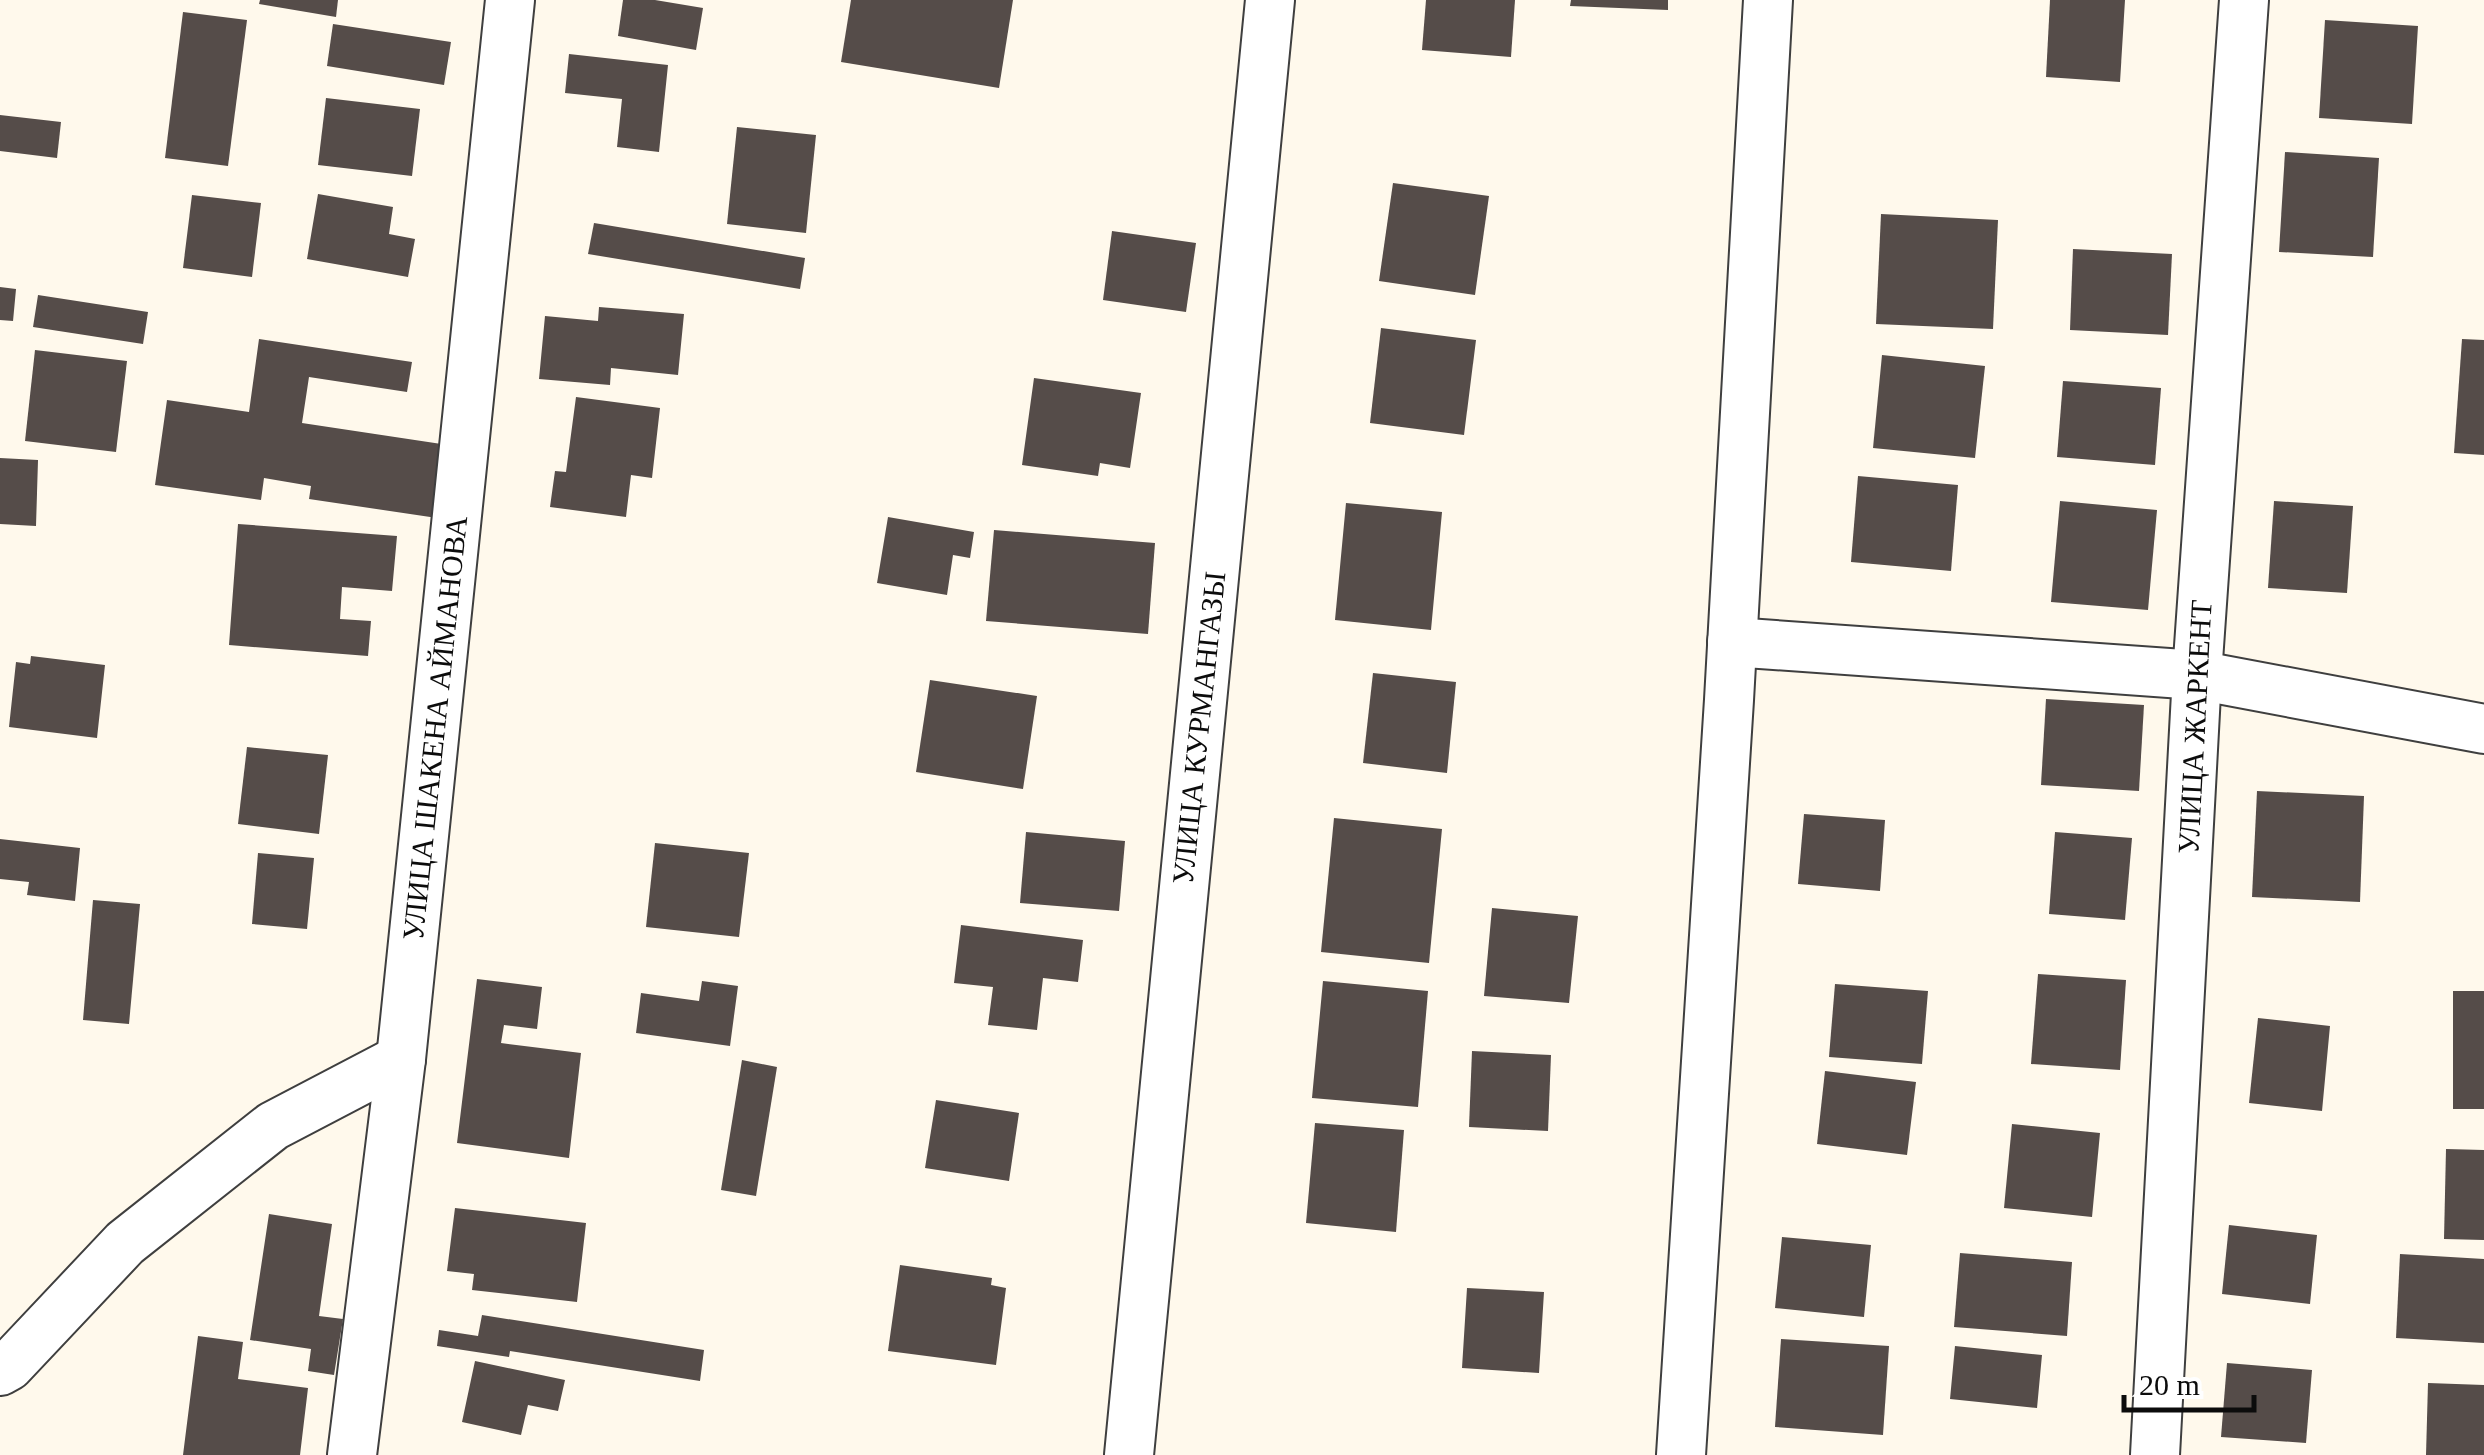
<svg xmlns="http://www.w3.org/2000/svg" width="2484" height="1455" font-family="Georgia,serif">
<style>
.building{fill:#554c49}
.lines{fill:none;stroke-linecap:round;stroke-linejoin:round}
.minor-casing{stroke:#3f3f3f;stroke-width:52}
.minor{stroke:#fff;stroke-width:48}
.labels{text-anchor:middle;stroke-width:10;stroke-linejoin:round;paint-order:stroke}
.street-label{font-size:30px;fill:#0c0c0c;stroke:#fff}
</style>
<rect width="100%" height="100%" fill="#fff9ec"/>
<g class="building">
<polygon points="260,0 338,0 336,17 259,4"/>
<polygon points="623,0 655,0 703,8 696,50 618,36"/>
<polygon points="851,0 1013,0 999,88 841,62"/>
<polygon points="1426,0 1515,0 1511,57 1422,50"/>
<polygon points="1571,0 1668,0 1668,10 1570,6"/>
<polygon points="2050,0 2125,0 2120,82 2046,77"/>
<polygon points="183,12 247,20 228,166 165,158"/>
<polygon points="2325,20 2418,26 2412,124 2319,118"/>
<polygon points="333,24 451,42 444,85 327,66"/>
<polygon points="569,54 668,65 659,152 617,147 622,99 565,93"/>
<polygon points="326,98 420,109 412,176 318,165"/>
<polygon points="0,115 61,122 57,158 0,151"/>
<polygon points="737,127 816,135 806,233 727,224"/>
<polygon points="2285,152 2379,158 2373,257 2279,252"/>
<polygon points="1393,183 1489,196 1475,295 1379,281"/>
<polygon points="318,194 393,207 389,234 415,239 408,277 307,259"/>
<polygon points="192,195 261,203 252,277 183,268"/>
<polygon points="1881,214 1998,220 1993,329 1876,324"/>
<polygon points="594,223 805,258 800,289 588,254"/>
<polygon points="1112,231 1196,243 1186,312 1103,300"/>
<polygon points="2073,249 2172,254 2168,335 2070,330"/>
<polygon points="0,287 16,289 13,321 0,320"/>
<polygon points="38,295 148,312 143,344 33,327"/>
<polygon points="599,307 684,314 678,375 611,368 610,385 539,379 545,316 598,321"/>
<polygon points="1381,328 1476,340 1464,435 1370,423"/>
<polygon points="259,339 412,362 407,392 309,377 302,423 448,445 437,518 309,499 311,486 264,478 261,500 155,485 167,400 249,412"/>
<polygon points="2462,339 2484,340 2484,455 2454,453"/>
<polygon points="35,350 127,361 116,452 25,441"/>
<polygon points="1882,355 1985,366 1975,458 1873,448"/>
<polygon points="1034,378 1141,393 1130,468 1100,463 1098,476 1022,465"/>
<polygon points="2063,381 2161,388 2155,465 2057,457"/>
<polygon points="576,397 660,408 652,478 631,475 626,517 550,507 555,471 566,472"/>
<polygon points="0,458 38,460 36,526 0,524"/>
<polygon points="1858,476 1958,485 1951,571 1851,562"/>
<polygon points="2060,501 2157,510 2148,610 2051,602"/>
<polygon points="2274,501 2353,506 2347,593 2268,588"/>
<polygon points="1346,503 1442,512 1431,630 1335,620"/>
<polygon points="888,517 974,532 970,558 953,555 947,595 877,583"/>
<polygon points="238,524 397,536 392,591 342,587 340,619 371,621 368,656 229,645"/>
<polygon points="994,530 1155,543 1148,634 986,621"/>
<polygon points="31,656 105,665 97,738 9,727 16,662 30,664"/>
<polygon points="1373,673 1456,682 1447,773 1363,763"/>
<polygon points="930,680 1037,696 1023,789 916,772"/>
<polygon points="2046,699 2144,705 2139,791 2041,785"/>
<polygon points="247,747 328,755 319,834 238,824"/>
<polygon points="2257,791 2364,796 2360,902 2252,897"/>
<polygon points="1804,814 1885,820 1880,891 1798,884"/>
<polygon points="1334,818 1442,829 1429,963 1321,952"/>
<polygon points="1026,832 1125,841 1119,911 1020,903"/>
<polygon points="2055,832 2132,838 2125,920 2049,914"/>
<polygon points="0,839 80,848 75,901 27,895 29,882 0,879"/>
<polygon points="655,843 749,853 739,937 646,927"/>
<polygon points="258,853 314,858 307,929 252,924"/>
<polygon points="93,900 140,904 129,1024 83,1020"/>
<polygon points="1492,908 1578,916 1569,1003 1484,996"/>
<polygon points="961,925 1083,940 1078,982 1043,978 1037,1030 988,1025 993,987 954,983"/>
<polygon points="2038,974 2126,980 2120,1070 2031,1064"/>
<polygon points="477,979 542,987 537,1029 504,1025 501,1043 581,1053 569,1158 457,1143"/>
<polygon points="702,981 738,986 730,1046 636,1033 641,993 699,1001"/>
<polygon points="1323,981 1428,991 1418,1107 1312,1098"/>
<polygon points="1835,984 1928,991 1922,1064 1829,1057"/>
<rect x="2453" y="991" width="31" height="118"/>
<polygon points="2258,1018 2330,1026 2322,1111 2249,1103"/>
<polygon points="1472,1051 1551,1055 1548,1131 1469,1127"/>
<polygon points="742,1060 777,1067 756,1196 721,1190"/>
<polygon points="1825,1071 1916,1082 1907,1155 1817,1144"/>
<polygon points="936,1100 1019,1113 1009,1181 925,1168"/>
<polygon points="1315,1123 1404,1130 1396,1232 1306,1223"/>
<polygon points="2012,1124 2100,1133 2092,1217 2004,1208"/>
<polygon points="2446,1149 2484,1150 2484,1240 2444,1239"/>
<polygon points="455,1208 586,1223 577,1302 472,1290 474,1274 447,1271"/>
<polygon points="269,1214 332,1224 319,1316 343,1319 334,1375 308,1371 311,1349 250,1340"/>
<polygon points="2229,1225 2317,1235 2310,1304 2222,1294"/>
<polygon points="1782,1237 1871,1245 1864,1317 1775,1308"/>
<polygon points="1960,1253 2072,1262 2067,1336 1954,1327"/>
<polygon points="2400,1254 2484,1259 2484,1343 2396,1338"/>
<polygon points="900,1265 992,1278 991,1285 1006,1288 996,1365 888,1351"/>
<polygon points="1467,1288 1544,1292 1539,1373 1462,1368"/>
<polygon points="482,1315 704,1350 700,1381 510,1351 509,1357 437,1346 439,1330 478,1336"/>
<polygon points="198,1336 243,1342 238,1379 308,1388 300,1455 183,1455"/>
<polygon points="1781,1339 1889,1346 1883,1435 1775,1427"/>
<polygon points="1955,1346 2042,1355 2037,1408 1950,1399"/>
<polygon points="475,1361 565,1380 558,1411 528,1405 521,1435 462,1422"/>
<polygon points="2227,1363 2312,1370 2306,1443 2221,1437"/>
<polygon points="2428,1383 2484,1385 2484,1455 2426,1455"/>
</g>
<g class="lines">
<g class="minor-casing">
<g id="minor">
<polyline points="1732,642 2197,675 2484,729"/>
<polyline points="0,1371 9,1366 125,1243 273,1126 401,1059"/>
<polyline points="352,1455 401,1059 510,0"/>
<polyline points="1129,1455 1270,0"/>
<polyline points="1681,1455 1729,700 1768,0"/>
<polyline points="2155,1455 2197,675 2244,0"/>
</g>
</g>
<use href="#minor" class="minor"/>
</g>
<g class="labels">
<g class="street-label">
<text transform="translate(2195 727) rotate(-87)" y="10">УЛИЦА ЖАРКЕНТ</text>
<text transform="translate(435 728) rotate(-84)" y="10">УЛИЦА ШАКЕНА АЙМАНОВА</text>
<text transform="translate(1199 728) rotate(-84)" y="10">УЛИЦА КУРМАНГАЗЫ</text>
</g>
</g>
<path d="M2124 1395v15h130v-15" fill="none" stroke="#0c0c0c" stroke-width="5"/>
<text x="2139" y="1395" font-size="30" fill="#0c0c0c" stroke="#ffffff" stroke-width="8" paint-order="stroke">20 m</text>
</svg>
